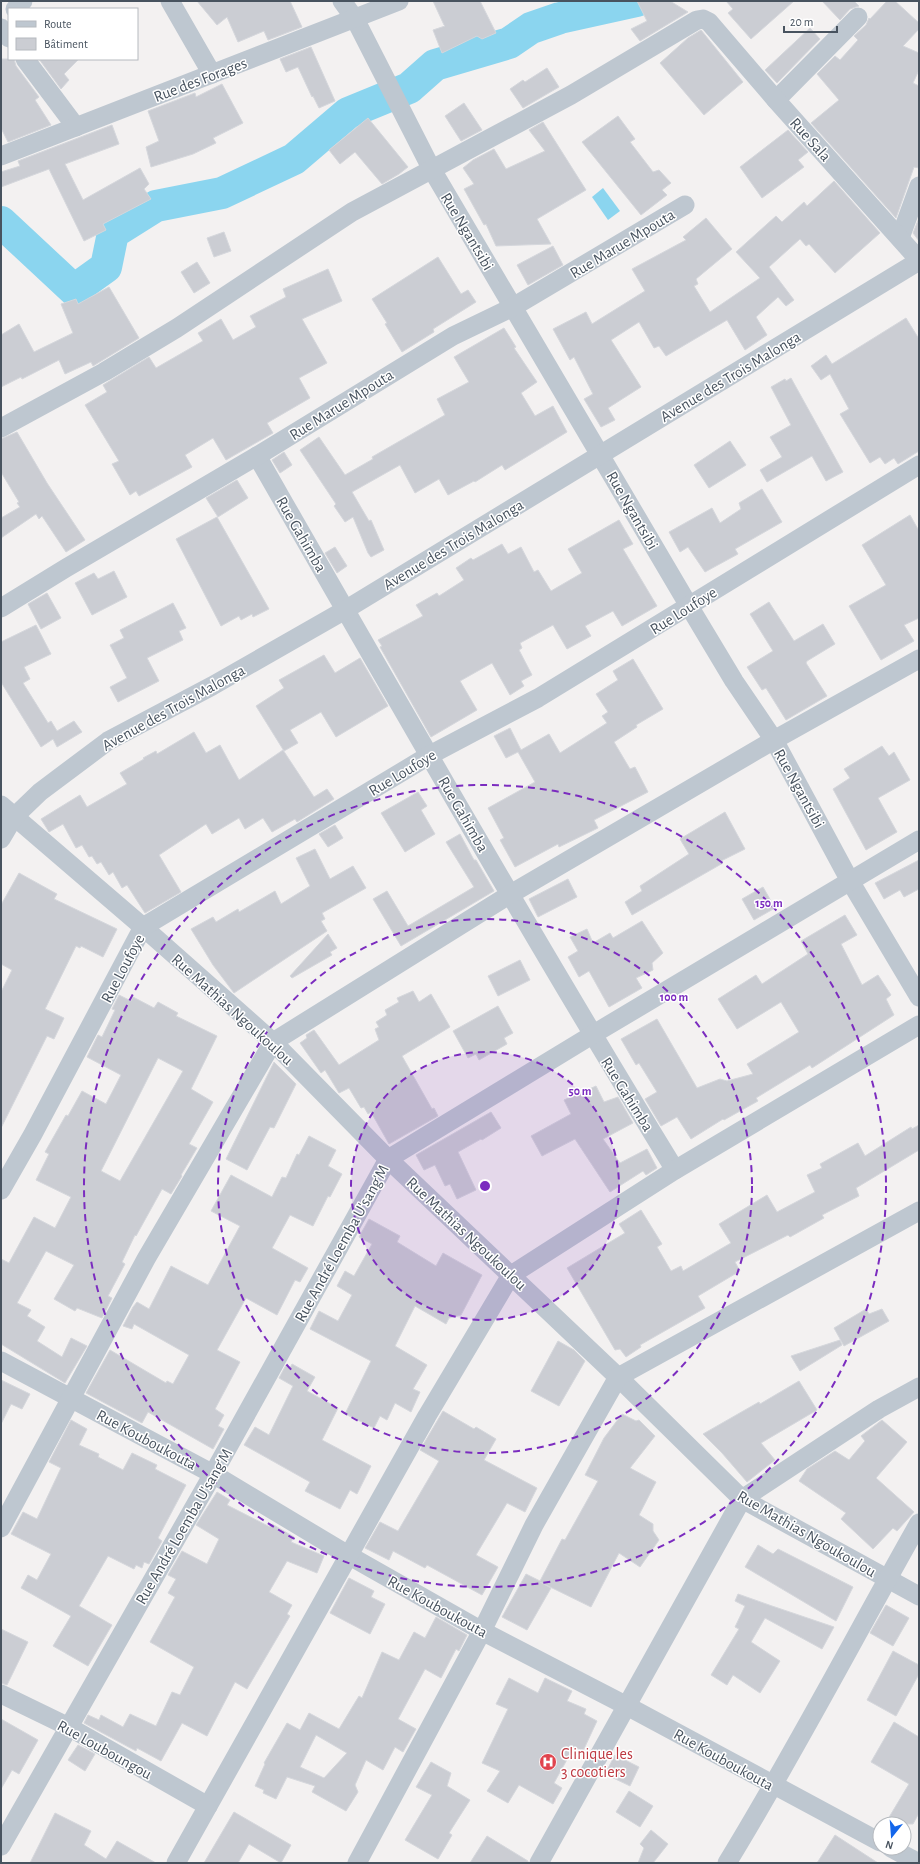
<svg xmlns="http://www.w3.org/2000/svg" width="920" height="1864" font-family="'Alegreya Sans',sans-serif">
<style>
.water{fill:#8bd5ef}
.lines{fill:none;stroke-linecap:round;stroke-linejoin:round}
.river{stroke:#8bd5ef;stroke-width:32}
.building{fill:#cbcdd3;stroke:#d5d7dc;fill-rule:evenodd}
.street{stroke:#bec7d0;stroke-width:19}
.ring{fill:none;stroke:#7b2cbf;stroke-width:2;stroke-dasharray:7 5}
.labels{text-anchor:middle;stroke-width:3;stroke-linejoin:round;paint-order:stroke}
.street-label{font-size:16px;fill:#48535f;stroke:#fff}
.health-label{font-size:16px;fill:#be3a42;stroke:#fff;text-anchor:start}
.centre{fill:#7b2cbf;stroke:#fff;stroke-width:2}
.ring-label{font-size:12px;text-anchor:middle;font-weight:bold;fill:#7b2cbf;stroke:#fff;stroke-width:3;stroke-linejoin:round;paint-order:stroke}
</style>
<rect width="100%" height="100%" fill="#f3f1f1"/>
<polygon class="water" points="603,188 620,211 608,220 592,197"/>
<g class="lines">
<polyline class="river" points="1,222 74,290 106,267 113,233 156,206 222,193 294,159 348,113 409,88 435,65 509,43 531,28 560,18 637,1"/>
</g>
<g class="building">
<polygon points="197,1 290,1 302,27 268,40 264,31 238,42 227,17 217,25"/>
<polygon points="433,1 480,1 496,33 482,39 477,36 442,53 433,30 445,26 444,25"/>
<polygon points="637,1 670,1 688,12 640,41 631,29 647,21"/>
<polygon points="726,1 794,1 751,39 728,13 733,9"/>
<polygon points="822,1 854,1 859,6 850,9 840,20"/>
<polygon points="887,1 895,1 919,23 919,29 903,46 919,53 919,70 913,83 919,86 919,168 914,167 896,218 811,123 839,100 817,74 835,56 840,60 858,40 854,36 866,25 869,18 870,19"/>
<polygon points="810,28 820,39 777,83 765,70"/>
<polygon points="701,30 743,82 704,115 660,63 688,38"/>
<polygon points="311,47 335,101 319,108 313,96 312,97 298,67 286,72 280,59"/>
<polygon points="1,59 14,59 16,66 39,97 35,100 51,125 8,142 1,128"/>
<polygon points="39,59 79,59 64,74 69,80 61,89"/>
<polygon points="547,68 559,87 523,108 510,89 523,80 525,82"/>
<polygon points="222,84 243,123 213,138 216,143 193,154 151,167 146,147 159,141 148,111 195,93 196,97"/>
<polygon points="464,103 482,130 461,141 445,116"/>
<polygon points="618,116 635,139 630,142 653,172 659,170 671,183 662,190 667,195 641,215 582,142"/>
<polygon points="368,118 408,167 399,174 382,184 355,152 340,164 329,150"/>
<polygon points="543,122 586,190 537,219 551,244 496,246 486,224 484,225 464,189 474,184 463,168 473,160 494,149 506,169 545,151 529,130"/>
<polygon points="112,125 119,144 65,164 83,200 140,168 149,184 144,189 151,199 103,224 106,230 84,241 49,169 1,187 1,172 20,166 18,161"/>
<polygon points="788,130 808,152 798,160 804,167 762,198 740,167"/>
<polygon points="834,181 880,233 835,273 809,244 806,246 800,239 769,267 794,300 786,306 778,297 756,317 767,335 745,350 727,320 666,356 659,346 654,348 639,322 611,340 641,387 608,408 615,420 601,427 584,399 593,394 574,357 570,360 553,329 586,312 592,324 645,291 632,269 686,240 683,237 706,218 732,249 696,279 698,284 694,286 710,312 760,278 736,252 776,216 782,222 804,202 807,206"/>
<polygon points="919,218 919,241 913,233"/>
<polygon points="224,232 231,251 214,257 207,238"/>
<polygon points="553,246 563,265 528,285 517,265"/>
<polygon points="438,257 461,294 468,290 476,302 433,329 434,332 402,352 385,324 387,323 372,299"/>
<polygon points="197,262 210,283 194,293 181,272"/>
<polygon points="328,269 342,301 302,319 327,363 299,378 310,398 267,423 273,433 226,460 213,438 185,455 192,467 139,496 136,491 130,495 112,464 119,461 85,405 107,392 103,385 149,357 156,368 203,341 198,333 221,319 233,340 256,327 250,316 286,297 283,289"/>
<polygon points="109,287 139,338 93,366 91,362 65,374 59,360 22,379 21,377 1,387 1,335 19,324 34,352 73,333 61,304 76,299 78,304"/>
<polygon points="906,318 919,339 919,451 898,464 894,458 885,464 880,457 870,463 840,414 849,409 830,374 821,380 811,366 826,355 832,364"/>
<polygon points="504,328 516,347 514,348 537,382 521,393 535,416 553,406 567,432 505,470 502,465 475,482 474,481 448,495 439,479 415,493 400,465 352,492 369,521 371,520 384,550 371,557 368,553 353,517 345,522 334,506 336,504 300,450 319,437 345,475 373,459 372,457 445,415 437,399 469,382 454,357"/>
<polygon points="791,378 843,472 826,481 812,456 767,482 760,470 782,457 770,437 791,425 771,387 785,379 786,381"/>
<polygon points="17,432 47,483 85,540 66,552 42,516 39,519 36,514 1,538 1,518 20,507 17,503 19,502 1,472 1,439"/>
<polygon points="730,441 746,465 709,488 694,465"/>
<polygon points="284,452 292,465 280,473 272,460"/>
<polygon points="237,480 248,498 218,517 206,498"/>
<polygon points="762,489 782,522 735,549 738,554 705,572 688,547 680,552 669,532 712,508 720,523 741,509 739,503"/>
<polygon points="910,515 919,531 919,618 904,625 914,641 881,660 849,606 886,585 862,545"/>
<polygon points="217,517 269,609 253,617 252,614 241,620 239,616 221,626 176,539"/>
<polygon points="619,520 633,544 623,549 657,606 622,626 613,611 585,626 591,636 567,649 553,625 520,643 522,648 519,650 532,675 521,681 524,686 510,695 492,663 460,681 477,710 431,737 380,647 382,646 378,640 423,616 416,605 437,593 439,596 464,580 456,568 471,558 473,560 502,544 508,554 521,547 534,572 538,570 551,591 582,573 568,549"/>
<polygon points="335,547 347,566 337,573 325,553"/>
<polygon points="114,571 127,597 92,615 75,583 94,573 98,579"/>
<polygon points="47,593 61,618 41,629 28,604"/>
<polygon points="769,602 794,641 823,624 835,644 807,661 806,663 827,696 786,720 766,688 762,690 747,667 773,651 750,614"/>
<polygon points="173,603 186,628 179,631 183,640 147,658 159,681 118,702 110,687 127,678 110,645 124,638 120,630"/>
<polygon points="36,625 51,654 24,667 30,679 23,683 48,723 51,721 57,731 74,721 82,732 57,747 53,739 41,747 1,682 1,642"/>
<polygon points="324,655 335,673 360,658 388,706 336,737 321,712 290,730 298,743 284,751 256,706 284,688 279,680"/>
<polygon points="633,659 663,709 636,725 637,727 614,742 630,769 635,767 648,792 594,820 598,828 559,847 558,844 515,867 500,840 504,838 488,808 535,782 518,752 506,758 494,736 510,728 521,750 549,734 560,753 607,723 602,716 608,712 596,694 618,680 613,671"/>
<polygon points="194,732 206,753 220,745 239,780 283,750 314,797 327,789 334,799 297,822 295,819 272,832 263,818 245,829 239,818 212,834 206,824 159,855 181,892 145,913 127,885 122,888 113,872 109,875 101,862 97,864 92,856 89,857 82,845 76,848 63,824 49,832 41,819 80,795 87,807 127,784 120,773 144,759 143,758 156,751 157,754"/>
<polygon points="882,746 889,756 894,752 910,780 878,798 897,832 866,850 833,789 850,778 844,769"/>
<polygon points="418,792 427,806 421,810 435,834 405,852 381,813"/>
<polygon points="725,812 745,849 721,861 723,863 632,915 625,902 642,891 640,886 689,854 680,839"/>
<polygon points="335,825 343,838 328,847 319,834"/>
<polygon points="460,834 474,860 476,860 494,891 401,946 373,899 387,891 408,926 474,887 446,842"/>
<polygon points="315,849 330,879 353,866 366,888 322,913 325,919 321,921 327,931 234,993 213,965 191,929 213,917 216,922 238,909 239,912 275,891 281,904 310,886 296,858"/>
<polygon points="919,860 919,889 904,897 900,890 884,899 875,883"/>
<polygon points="19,873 57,894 54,899 117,929 103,957 81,946 80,948 76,946 45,1009 64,1018 54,1039 47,1036 1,1128 1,992 12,970 1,964 1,905"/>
<polygon points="568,879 577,897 538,917 529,899"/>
<polygon points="763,887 775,908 754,920 742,899"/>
<polygon points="845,915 857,935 841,944 862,985 878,975 891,995 886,999 894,1015 812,1068 810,1065 756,1098 758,1101 724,1120 723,1119 691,1139 677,1117 661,1126 645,1099 657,1092 639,1063 636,1065 621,1039 657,1019 697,1088 720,1079 727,1081 753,1074 747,1064 799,1032 781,1002 737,1029 718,999 756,975 762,984 808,954 801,941"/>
<polygon points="642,921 663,953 652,963 653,970 636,978 642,988 609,1007 589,971 579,977 568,957 578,951 570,937 587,929 593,943 610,933 613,938"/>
<polygon points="328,934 337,948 330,952 332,955 292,978 290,976"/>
<polygon points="520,960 530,980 498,996 488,976"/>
<polygon points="413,991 419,1002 431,994 450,1027 402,1056 432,1109 434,1108 438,1116 389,1144 371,1112 368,1114 364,1107 361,1108 349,1088 339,1093 325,1070 321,1073 300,1043 307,1038 306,1035 314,1030 339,1065 379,1040 375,1029 379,1027 376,1022 387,1015 385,1010 399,1002 397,998"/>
<path d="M 119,995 L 131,1001 L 133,997 L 154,1008 L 158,1002 L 178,1013 L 176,1016 L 217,1036 L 191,1089 L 213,1102 L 189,1144 L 197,1148 L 181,1175 L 182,1176 L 171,1194 L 162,1189 L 136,1236 L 135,1235 L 122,1262 L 125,1264 L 108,1296 L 112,1298 L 102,1318 L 77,1308 L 75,1311 L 54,1299 L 74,1265 L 46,1251 L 17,1303 L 31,1310 L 27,1316 L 45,1327 L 37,1341 L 62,1357 L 71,1338 L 87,1346 L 65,1383 L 1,1344 L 1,1259 L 9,1263 L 34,1217 L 55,1228 L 71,1197 L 36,1180 L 49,1154 L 45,1152 L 66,1115 L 68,1116 L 82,1091 L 106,1104 L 121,1075 L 87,1057 L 98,1035 L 102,1037 L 115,1010 L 112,1009 ZM 158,1058 L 183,1071 L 120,1181 L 101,1171 Z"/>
<polygon points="498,1006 513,1033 504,1038 507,1044 479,1060 476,1054 468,1058 453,1031"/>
<polygon points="274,1062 296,1084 274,1128 270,1127 247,1170 226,1159"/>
<polygon points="596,1086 604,1102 618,1097 633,1123 603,1139 620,1163 647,1149 657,1168 646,1175 643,1171 610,1192 575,1139 542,1156 531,1136 571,1114 564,1100"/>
<polygon points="491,1112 501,1128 482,1140 481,1139 458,1152 476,1190 457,1199 450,1184 445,1186 435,1165 424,1170 416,1155"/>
<polygon points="919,1125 919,1150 856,1188 859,1196 822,1215 824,1218 790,1237 788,1235 735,1262 740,1271 698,1296 705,1308 640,1345 641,1347 626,1357 620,1349 615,1350 567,1268 625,1233 619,1224 641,1210 662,1244 657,1247 671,1271 681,1266 683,1271 731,1243 719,1224 767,1195 777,1212 815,1192 807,1175 822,1168 820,1164 858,1143 865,1156 911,1127 912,1129"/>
<polygon points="309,1136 336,1150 328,1166 342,1174 330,1197 328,1196 313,1226 290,1215 272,1248 308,1268 300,1282 295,1280 277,1315 246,1298 217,1350 240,1362 215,1409 224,1415 218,1426 224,1429 213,1449 148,1412 142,1423 86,1393 110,1350 166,1383 167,1381 173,1384 189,1355 134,1324 132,1329 123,1326 133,1307 137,1302 149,1309 171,1266 208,1285 240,1226 211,1211 231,1175 272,1197 282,1177 286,1178 297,1154 299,1155"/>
<polygon points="369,1219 400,1236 397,1242 436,1266 443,1253 482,1275 461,1315 449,1318 446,1324 415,1306 395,1346 427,1365 413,1389 420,1392 411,1412 395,1403 387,1420 380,1416 374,1428 345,1414 371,1361 310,1329 319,1311 338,1321 352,1295 337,1286 345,1271 354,1276 372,1244 359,1237"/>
<polygon points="866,1309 869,1314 882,1309 889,1321 844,1346 834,1328"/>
<polygon points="840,1340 842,1345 800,1371 791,1356"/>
<polygon points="558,1341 574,1350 585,1361 559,1406 531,1391"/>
<polygon points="292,1364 315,1377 307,1391 338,1408 322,1440 371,1466 357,1494 350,1490 340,1509 305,1491 310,1482 244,1445 255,1427 269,1435 293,1386 279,1378 286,1365 290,1368"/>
<polygon points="1,1380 30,1394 22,1409 11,1404 1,1424"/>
<polygon points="799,1381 817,1410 761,1443 775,1460 747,1482 722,1453 703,1434 759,1402 760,1404"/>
<polygon points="443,1411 474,1429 476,1427 496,1439 484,1460 537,1488 525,1512 507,1503 476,1555 498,1567 482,1595 427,1565 425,1568 393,1551 389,1560 365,1548 380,1522 398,1531 439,1461 420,1450"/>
<polygon points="622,1414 636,1421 639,1420 655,1436 630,1468 656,1482 639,1515 653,1524 653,1531 659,1540 640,1567 619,1553 591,1607 540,1582 551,1588 527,1630 502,1617 526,1574 540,1581 562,1539 565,1540 598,1481 585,1475 604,1438"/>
<polygon points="71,1420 87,1429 79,1445 99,1454 98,1457 123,1470 132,1453 157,1465 155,1469 186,1485 158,1538 162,1541 149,1564 144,1562 142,1568 136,1565 134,1569 108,1556 79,1606 112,1625 88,1666 53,1646 71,1616 21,1588 28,1575 37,1580 51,1554 11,1534 23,1512 37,1519 61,1468 49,1462"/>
<polygon points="882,1420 907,1442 876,1478 914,1512 897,1531 893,1528 873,1549 841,1519 846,1513 799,1481 807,1469 835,1451 849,1460 865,1441 861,1436"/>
<polygon points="217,1492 230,1500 227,1505 270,1527 272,1524 294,1537 291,1542 324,1556 317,1573 287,1561 269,1592 292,1605 287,1614 290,1616 247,1689 235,1682 207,1736 182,1723 161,1761 137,1748 136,1751 84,1723 88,1715 99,1720 101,1715 123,1727 130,1714 156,1726 172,1692 180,1695 194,1667 150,1642 175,1597 168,1593 176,1579 168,1575 182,1551 207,1564 219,1539 196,1525"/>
<polygon points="758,1545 773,1554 778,1549 853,1587 836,1621 745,1567"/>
<polygon points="349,1578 374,1591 371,1597 385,1604 370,1634 330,1613"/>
<polygon points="738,1594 772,1606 834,1627 822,1649 765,1618 751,1642 780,1661 760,1693 733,1675 727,1685 711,1675 739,1629 735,1627 745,1606 735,1601"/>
<polygon points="886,1605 909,1618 893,1646 870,1633"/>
<path d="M 436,1617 L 467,1635 L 459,1651 L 456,1649 L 441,1678 L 425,1669 L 398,1719 L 416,1729 L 403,1752 L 395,1747 L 383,1770 L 366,1760 L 355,1785 L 358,1792 L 346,1811 L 312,1792 L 315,1786 L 287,1777 L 276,1799 L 263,1793 L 264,1790 L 255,1786 L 265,1764 L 264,1763 L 287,1723 L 300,1730 L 309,1713 L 339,1729 L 359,1696 L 362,1698 L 382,1652 L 399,1660 L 414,1632 L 425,1638 ZM 316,1735 L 347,1753 L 324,1778 L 300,1767 Z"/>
<polygon points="1,1629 28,1642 7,1685 1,1683"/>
<polygon points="893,1651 919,1665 919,1674 896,1716 867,1700"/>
<polygon points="509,1678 538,1693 545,1678 572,1691 567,1701 586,1709 584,1714 597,1721 583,1751 574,1747 554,1783 562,1788 553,1804 519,1785 508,1803 487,1791 500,1771 482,1763 508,1709 496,1704"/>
<polygon points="1,1719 38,1740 19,1774 12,1770 1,1789"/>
<polygon points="894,1722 919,1737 919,1813 913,1824 885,1824 909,1784 871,1762"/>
<polygon points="78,1745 95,1754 85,1771 68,1760"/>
<polygon points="615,1755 639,1767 630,1786 605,1774"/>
<polygon points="431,1762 451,1773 447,1786 470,1800 449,1833 452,1835 438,1859 405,1840 432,1795 416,1787"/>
<polygon points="629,1791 653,1806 640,1827 616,1812"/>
<polygon points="234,1812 291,1845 281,1863 249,1844 238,1863 204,1863"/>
<polygon points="55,1813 91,1831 84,1845 106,1859 117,1841 156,1863 30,1863"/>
<polygon points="651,1830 668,1844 653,1863 638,1863 644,1848 640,1844"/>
<polygon points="835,1835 878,1863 817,1863"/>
<polygon points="487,1836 528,1861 528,1863 470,1863"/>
</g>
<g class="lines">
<g class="street">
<polyline points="170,1 212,74"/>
<polyline points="342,1 355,19 431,168 689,606 734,681 774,740 850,881 919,997"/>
<polyline points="15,9 23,1"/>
<polyline points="1,28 9,38"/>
<polyline points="25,59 76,127"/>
<polyline points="776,100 858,17"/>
<polyline points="1,156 399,1"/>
<polyline points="900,238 919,186"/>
<polyline points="1,428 104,372 177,328 352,212 571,95 697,20 703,19 709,22 776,100 919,260"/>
<path d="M 257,456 C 394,695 531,935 675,1170"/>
<polyline points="1,608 66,568 257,456 453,336 513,307 685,205"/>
<polyline points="1,805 143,927 273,1042 388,1159 618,1377 742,1499 919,1596"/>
<polyline points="1,839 14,817 40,792 108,741 212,686 345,610 919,261"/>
<polyline points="1,1190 33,1134 143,927 430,755 538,698 919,465"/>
<polyline points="1,1361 213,1474 348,1555 482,1631 627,1706 880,1842"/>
<polyline points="1,1528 146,1259 273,1042 509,895 774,740 919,659"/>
<polyline points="1,1694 69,1727 208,1806"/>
<polyline points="1,1846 213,1474 388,1159 592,1035 919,840"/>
<polyline points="891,1848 919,1863"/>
<polyline points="176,1863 427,1416 511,1275 675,1170 919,1025"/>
<polyline points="357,1863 482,1631 534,1525 618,1377 919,1211"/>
<polyline points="539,1863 742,1499 879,1409 919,1387"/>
<path d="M 727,1863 C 795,1752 855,1636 919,1523"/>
</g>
</g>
<circle cx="485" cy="1186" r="134" fill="#7b2cbf" fill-opacity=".12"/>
<g class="ring">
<circle cx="485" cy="1186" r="134"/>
<circle cx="485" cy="1186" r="267"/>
<circle cx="485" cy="1186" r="401"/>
</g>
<defs>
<g id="hospital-disc" transform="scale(0.9)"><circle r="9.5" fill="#e0444e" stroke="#fff"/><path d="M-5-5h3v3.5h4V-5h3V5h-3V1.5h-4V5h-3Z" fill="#fff"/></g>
</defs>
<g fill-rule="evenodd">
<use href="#hospital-disc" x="548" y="1762"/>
</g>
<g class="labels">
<g class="street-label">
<text transform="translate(200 79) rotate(-21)" y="6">Rue des Forages</text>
<text transform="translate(811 139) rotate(48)" y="6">Rue Sala</text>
<text transform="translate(468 231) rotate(59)" y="6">Rue Ngantsibi</text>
<text transform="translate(622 243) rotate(-31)" y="6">Rue Marue Mpouta</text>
<text transform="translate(730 376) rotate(-31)" y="6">Avenue des Trois Malonga</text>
<text transform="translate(341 404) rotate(-32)" y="6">Rue Marue Mpouta</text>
<text transform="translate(633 510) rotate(60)" y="6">Rue Ngantsibi</text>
<text transform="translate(302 534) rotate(60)" y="6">Rue Gahimba</text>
<text transform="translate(453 544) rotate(-31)" y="6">Avenue des Trois Malonga</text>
<text transform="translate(683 610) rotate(-32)" y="6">Rue Loufoye</text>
<text transform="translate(173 707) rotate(-29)" y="6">Avenue des Trois Malonga</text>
<text transform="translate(402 772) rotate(-31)" y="6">Rue Loufoye</text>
<text transform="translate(800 788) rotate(61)" y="6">Rue Ngantsibi</text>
<text transform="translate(464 814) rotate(60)" y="6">Rue Gahimba</text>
<text transform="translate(122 968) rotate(-62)" y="6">Rue Loufoye</text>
<text transform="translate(233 1009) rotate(42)" y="6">Rue Mathias Ngoukoulou</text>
<text transform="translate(628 1094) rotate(58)" y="6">Rue Gahimba</text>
<text transform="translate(467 1233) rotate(43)" y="6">Rue Mathias Ngoukoulou</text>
<text transform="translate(341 1243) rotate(-61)" y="6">Rue André Loemba U'sang'M</text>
<text transform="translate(147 1439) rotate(28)" y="6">Rue Kouboukouta</text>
<text transform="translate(183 1526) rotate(-60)" y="6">Rue André Loemba U'sang'M</text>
<text transform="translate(807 1533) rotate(30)" y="6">Rue Mathias Ngoukoulou</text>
<text transform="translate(438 1606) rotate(29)" y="6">Rue Kouboukouta</text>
<text transform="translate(105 1749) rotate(29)" y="6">Rue Louboungou</text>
<text transform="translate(724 1759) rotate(29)" y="6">Rue Kouboukouta</text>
</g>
<g class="health-label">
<text x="561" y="1759">Clinique les<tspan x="561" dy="18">3 cocotiers</tspan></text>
</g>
</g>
<circle cx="485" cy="1186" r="6" class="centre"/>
<g class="ring-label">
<text x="769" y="907">150 m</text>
<text x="674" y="1001">100 m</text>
<text x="580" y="1095">50 m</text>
</g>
<rect width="920" height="1864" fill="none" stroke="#48535f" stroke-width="4"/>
<rect x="8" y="8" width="130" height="52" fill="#ffffff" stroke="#b6babf"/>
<rect x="16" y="21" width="20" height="6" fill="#bec7d0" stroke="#b6babf"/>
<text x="44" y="28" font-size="12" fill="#48535f">Route</text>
<rect x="16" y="38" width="20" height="12" fill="#cbcdd3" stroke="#b6babf"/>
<text x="44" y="48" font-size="12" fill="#48535f">Bâtiment</text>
<g transform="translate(892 1836) rotate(197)"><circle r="19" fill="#ffffff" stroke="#b6babf"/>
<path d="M0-3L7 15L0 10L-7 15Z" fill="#1366eb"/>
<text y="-6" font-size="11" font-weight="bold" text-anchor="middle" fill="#48535f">N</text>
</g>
<path d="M784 26v6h53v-6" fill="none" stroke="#48535f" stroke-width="2"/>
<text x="790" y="26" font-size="12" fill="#48535f" stroke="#ffffff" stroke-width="3" paint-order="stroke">20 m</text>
</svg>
